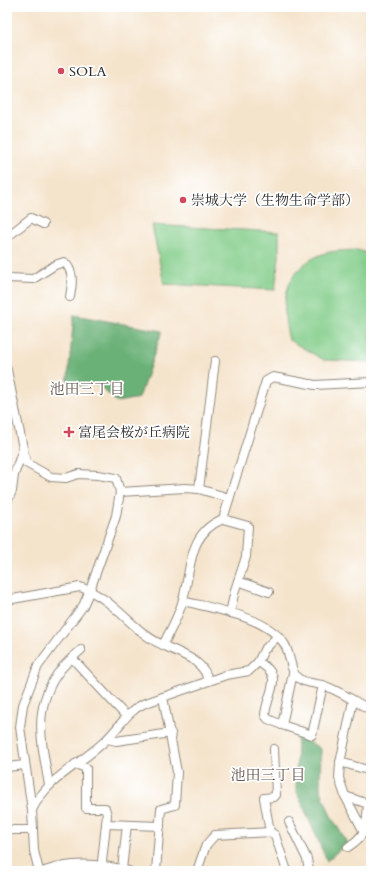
<svg xmlns="http://www.w3.org/2000/svg" width="378" height="878" font-family="Cardo,'Noto Serif JP',serif">
<style>
.green{fill:#84ce8b;stroke:#587c5b}
.forest{fill:#6bb177;stroke:#4b6e51}
.lines{fill:none;stroke-linecap:round;stroke-linejoin:round}
.minor-casing{stroke:#90887c;stroke-width:10}
.minor{stroke:#fff;stroke-width:8}
.poi-dot{fill:#d1495b;stroke:#fff;stroke-width:1.5}
.labels{text-anchor:middle;stroke-width:3.5;stroke-linejoin:round;paint-order:stroke}
.poi-label{font-size:14px;fill:#2b2b2b;stroke:#fff;text-anchor:start}
.neighbourhood-label{font-size:15px;fill:#64554c;stroke:#fff}
</style>
<rect width="100%" height="100%" fill="#fff"/>
<filter id="ink" filterUnits="userSpaceOnUse"><feTurbulence type="fractalNoise" baseFrequency=".025" numOctaves="2"/><feDisplacementMap in="SourceGraphic" scale="8" xChannelSelector="R" yChannelSelector="G"/><feConvolveMatrix kernelMatrix="1 2 1 2 8 2 1 2 1" color-interpolation-filters="sRGB"/></filter>
<filter id="wash" filterUnits="userSpaceOnUse"><feTurbulence type="fractalNoise" baseFrequency=".012" numOctaves="4" result="noise"/><feDisplacementMap in="SourceGraphic" scale="16" xChannelSelector="R" yChannelSelector="G"/><feGaussianBlur stdDeviation="0.9" result="paint"/><feColorMatrix in="noise" values="0 0 0 0 0 0 0 0 0 0 0 0 0 0 0 0 0 1.4 0 .05"/><feComposite in="paint" operator="in"/></filter>
<g filter="url(#wash)">
<rect width="100%" height="100%" fill="#f5e4cc"/>
<g class="green">
<polygon points="152,225 279,232 279,257 275,290 164,284"/>
<path d="M 357,250 L 371,254 L 371,362 L 324,360 L 289,340 C 280,306 283,270 320,255 C 331,250 345,251 357,250 Z"/>
</g>
<g class="forest">
<polygon points="74,315 162,331 139,398 117,402 97,384 67,388"/>
<polygon points="297,735 321,749 320,788 330,814 347,843 327,861 296,790"/>
</g>
</g>
<g filter="url(#ink)">
<g class="lines">
<g class="minor-casing">
<g id="minor">
<polyline points="7,237 31,218 43,224"/>
<path d="M 7,278 L 33,279 L 55,265 L 64,262 C 75,272 72,284 70,297"/>
<polyline points="7,370 26,463 51,477 66,478 78,474 98,475 116,478 120,492 116,516 90,590 83,606 38,666 23,705 20,727 32,810 34,851 39,871"/>
<polyline points="199,489 215,361"/>
<polyline points="120,492 185,488 199,489 229,498"/>
<polyline points="7,502 12,491 14,475 22,452"/>
<polyline points="238,581 269,592"/>
<path d="M 7,600 L 80,587 C 116,599 132,632 163,645 C 170,631 178,617 182,603 C 192,571 186,534 223,519"/>
<path d="M 183,601 C 214,609 267,616 285,645 C 290,653 291,674 298,678 C 304,683 314,683 322,685 C 339,690 355,702 371,710"/>
<polyline points="230,613 235,590 246,557 248,526 223,519 266,381 273,377 315,385 371,382"/>
<path d="M 163,645 C 180,654 205,660 208,681"/>
<polyline points="72,658 126,716"/>
<path d="M 258,662 C 286,676 267,692 265,715 L 268,719 L 282,725"/>
<polyline points="293,673 282,725 312,735 323,685"/>
<polyline points="353,701 340,763 339,778 345,796 371,805"/>
<polyline points="108,739 116,741 171,733"/>
<polyline points="274,749 276,795 274,797 264,798 270,832 275,835 287,871"/>
<polyline points="340,762 371,771"/>
<polyline points="75,764 86,768 86,808 105,808 107,815 101,871"/>
<polyline points="7,767 25,765"/>
<path d="M 49,785 C 42,743 31,707 61,669 C 67,662 74,656 81,650"/>
<polyline points="345,796 364,832"/>
<path d="M 32,810 C 48,776 83,764 108,738 C 121,725 127,712 143,704 L 226,675 L 249,671 L 258,662 L 264,650 L 278,636"/>
<polyline points="289,822 307,859 309,871"/>
<polyline points="106,824 160,826"/>
<polyline points="7,830 32,830"/>
<path d="M 348,847 C 368,834 366,826 368,804"/>
<polyline points="122,869 127,825"/>
<path d="M 45,871 C 72,861 102,864 129,871"/>
<polyline points="156,871 161,809 175,805 177,772 163,697"/>
<polyline points="197,871 206,845 215,835 270,832"/>
</g>
</g>
<use href="#minor" class="minor"/>
</g>
</g>
<g class="poi-dot">
<circle cx="61" cy="71" r="4"/>
<circle cx="183" cy="200" r="4"/>
<path d="M67 426h4v4h4v4h-4v4h-4v-4h-4v-4h4z"/>
</g>
<g class="labels">
<g class="poi-label">
<text x="69" y="76">SOLA</text>
<text x="191" y="205">崇城大学（生物生命学部）</text>
<text x="78" y="437">富尾会桜が丘病院</text>
</g>
<g class="neighbourhood-label">
<text x="87" y="394">池田三丁目</text>
<text x="268" y="780">池田三丁目</text>
</g>
</g>
<rect width="378" height="878" fill="none" stroke="#fff" stroke-width="24"/>
</svg>
